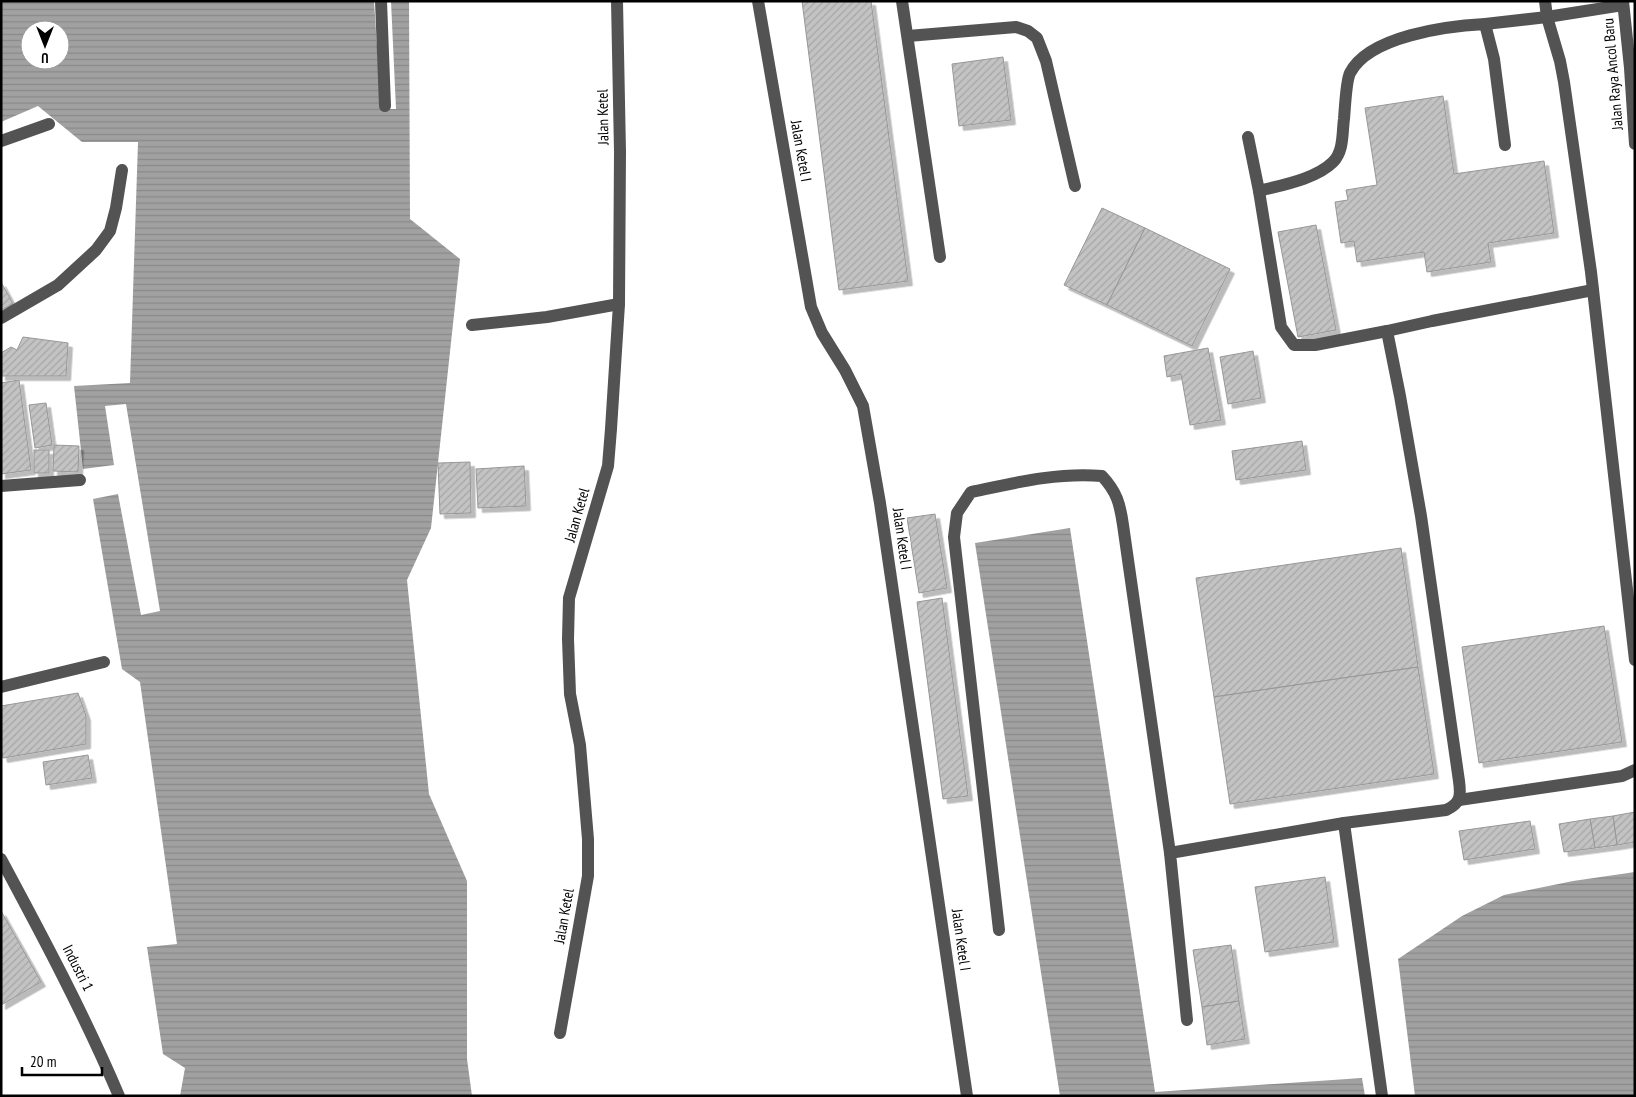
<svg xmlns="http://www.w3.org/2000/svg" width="1636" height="1097" font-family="'PT Sans Narrow',sans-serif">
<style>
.water{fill:url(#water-rules);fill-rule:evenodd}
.pier{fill:#fff}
.building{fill:url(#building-hatch);stroke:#979797;filter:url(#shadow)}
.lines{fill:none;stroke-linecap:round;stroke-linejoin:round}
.minor{stroke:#535353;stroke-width:12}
.labels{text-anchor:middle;stroke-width:5;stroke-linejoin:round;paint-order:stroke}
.street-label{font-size:15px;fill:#000;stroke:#fff}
</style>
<defs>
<pattern id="water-rules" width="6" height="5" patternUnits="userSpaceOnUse" patternTransform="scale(1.25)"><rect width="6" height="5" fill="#a1a1a1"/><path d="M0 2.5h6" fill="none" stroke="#898989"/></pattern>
<pattern id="building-hatch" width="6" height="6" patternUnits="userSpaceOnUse" patternTransform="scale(1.25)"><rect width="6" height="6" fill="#c3c3c3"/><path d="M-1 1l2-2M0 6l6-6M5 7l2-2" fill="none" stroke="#a6a6a6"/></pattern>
<filter id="shadow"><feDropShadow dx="4.5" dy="4.5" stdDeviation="0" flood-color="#0004"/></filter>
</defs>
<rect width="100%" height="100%" fill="#fff"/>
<g class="water">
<path d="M 1,1 L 409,1 L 410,219 L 460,259 L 431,528 L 407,580 L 429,794 L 467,881 L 467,1059 L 472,1096 L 180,1096 L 185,1068 L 163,1054 L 147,947 L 177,944 L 140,682 L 122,669 L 93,499 L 118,494 L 141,615 L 160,611 L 126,404 L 105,406 L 114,465 L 83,469 L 74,386 L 130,383 L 138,142 L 82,142 L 38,106 L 1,122 ZM 30,30 L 60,30 L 60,60 L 30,60 Z"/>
<polygon points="1070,528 1155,1092 1362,1078 1365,1096 1060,1096 975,543"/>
<polygon points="1635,872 1635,1096 1415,1096 1398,959 1462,916 1504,895 1573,881"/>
</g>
<polygon class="pier" points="374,1 391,1 396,109 381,109"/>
<g class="building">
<polygon points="802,1 871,1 908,281 839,290"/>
<polygon points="1003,57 1011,120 959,126 952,64"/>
<polygon points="1443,96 1454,174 1544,161 1554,233 1488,243 1491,262 1427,272 1424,252 1357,262 1354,241 1341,243 1335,202 1348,200 1346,190 1377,185 1365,108"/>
<polygon points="1102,208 1145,228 1107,305 1064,285"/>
<polygon points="1316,225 1336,330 1298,337 1278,232"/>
<polygon points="1145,228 1230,269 1192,346 1107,305"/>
<polygon points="1,282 13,304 1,310"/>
<polygon points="23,337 68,343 66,376 1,376 1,353 11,347 17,350"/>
<polygon points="1208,348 1221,420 1190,425 1181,374 1167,377 1164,356"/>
<polygon points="1253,351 1261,398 1228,404 1220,357"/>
<polygon points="19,380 31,470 1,474 1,383"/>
<polygon points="46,403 52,445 35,448 29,405"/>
<polygon points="1302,441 1306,470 1236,480 1232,451"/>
<polygon points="54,445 79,446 78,472 53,471"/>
<rect x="34" y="450" width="15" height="23"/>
<polygon points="470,462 471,513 440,514 438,463"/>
<polygon points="524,466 526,506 478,508 476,469"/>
<polygon points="935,514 947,588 919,593 907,518"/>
<polygon points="1401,548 1418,667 1214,697 1196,578"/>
<polygon points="942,598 968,796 943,799 917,602"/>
<polygon points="1604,626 1622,742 1479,763 1462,647"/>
<polygon points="1418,667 1434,774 1230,804 1214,697"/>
<polygon points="78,693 86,716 86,744 3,758 1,749 1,706"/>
<polygon points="88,755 92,778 46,785 43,762"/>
<polygon points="1635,812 1635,842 1617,845 1613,816"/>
<polygon points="1613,816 1617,845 1595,848 1590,819"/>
<polygon points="1590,819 1595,848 1564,852 1559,824"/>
<polygon points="1530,821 1535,849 1464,860 1459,831"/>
<polygon points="1325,877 1334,942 1265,952 1255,887"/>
<polygon points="1,911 41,982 1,1005"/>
<polygon points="1231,945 1239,1001 1202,1007 1193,950"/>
<polygon points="1239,1001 1245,1039 1207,1045 1202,1007"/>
</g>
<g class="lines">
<g class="minor">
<polyline points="381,1 385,106"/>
<polyline points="758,1 811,307 822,333 845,370 863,406 880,503 967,1096"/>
<polyline points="902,1 940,257"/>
<polyline points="1623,1 1630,68 1635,144"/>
<polyline points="1623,5 1547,17 1560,61 1564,82 1591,272 1635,660"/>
<polyline points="1485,24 1547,17 1545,1"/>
<polyline points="908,36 1016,27 1028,31 1037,38 1046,61 1075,186"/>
<polyline points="1248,137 1259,191 1281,327 1294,345 1315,345 1387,331"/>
<polyline points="1,141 49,124"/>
<path d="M 1259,191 C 1282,185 1316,179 1333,162 C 1344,151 1342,133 1344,119 C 1345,108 1346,81 1350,73 C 1369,36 1447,26 1485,24 L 1494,59 L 1505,145"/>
<polyline points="1,318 58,285 96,250 110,231 116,208 122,170"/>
<polyline points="472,325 547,317 619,304"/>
<polyline points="1,486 80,480"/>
<polyline points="1,687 104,662"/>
<polyline points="1459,800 1622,776 1635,770"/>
<polyline points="1344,823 1382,1096"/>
<path d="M 1,859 C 43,937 84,1014 119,1096"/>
<path d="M 999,930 L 954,537 L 957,513 L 971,492 C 1014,483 1058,472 1102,476 C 1117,492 1120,504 1123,525 L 1170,853"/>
<path d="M 1187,1020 L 1170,853 L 1344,823 L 1446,810 C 1461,803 1461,796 1459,781 L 1421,516 L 1400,396 L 1387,331 L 1432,321 L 1593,290"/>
<polyline points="560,1033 588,876 588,839 580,745 570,694 568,639 569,598 608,466 611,429 619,304 620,152 617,1"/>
</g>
</g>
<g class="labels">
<g class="street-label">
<text transform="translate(1613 74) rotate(-95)" y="5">Jalan Raya Ancol Baru</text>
<text transform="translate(603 117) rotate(-91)" y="5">Jalan Ketel</text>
<text transform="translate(801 151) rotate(80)" y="5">Jalan Ketel I</text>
<text transform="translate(577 515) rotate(-74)" y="5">Jalan Ketel</text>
<text transform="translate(902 539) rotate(82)" y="5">Jalan Ketel I</text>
<text transform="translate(564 916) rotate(-80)" y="5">Jalan Ketel</text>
<text transform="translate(961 940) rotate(82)" y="5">Jalan Ketel I</text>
<text transform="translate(78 968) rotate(63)" y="5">Industri 1</text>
</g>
</g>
<rect width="1636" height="1097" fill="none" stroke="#000000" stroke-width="5"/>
<g transform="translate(45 45) rotate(180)"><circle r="24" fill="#ffffff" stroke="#999999"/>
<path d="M0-4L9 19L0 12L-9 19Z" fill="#000000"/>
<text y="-8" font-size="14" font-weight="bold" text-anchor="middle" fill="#000000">U</text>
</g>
<path d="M22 1067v8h80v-8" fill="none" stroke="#000000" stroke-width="2.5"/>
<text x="30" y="1067" font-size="15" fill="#000000" stroke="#ffffff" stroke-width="4" paint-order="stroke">20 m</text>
</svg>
